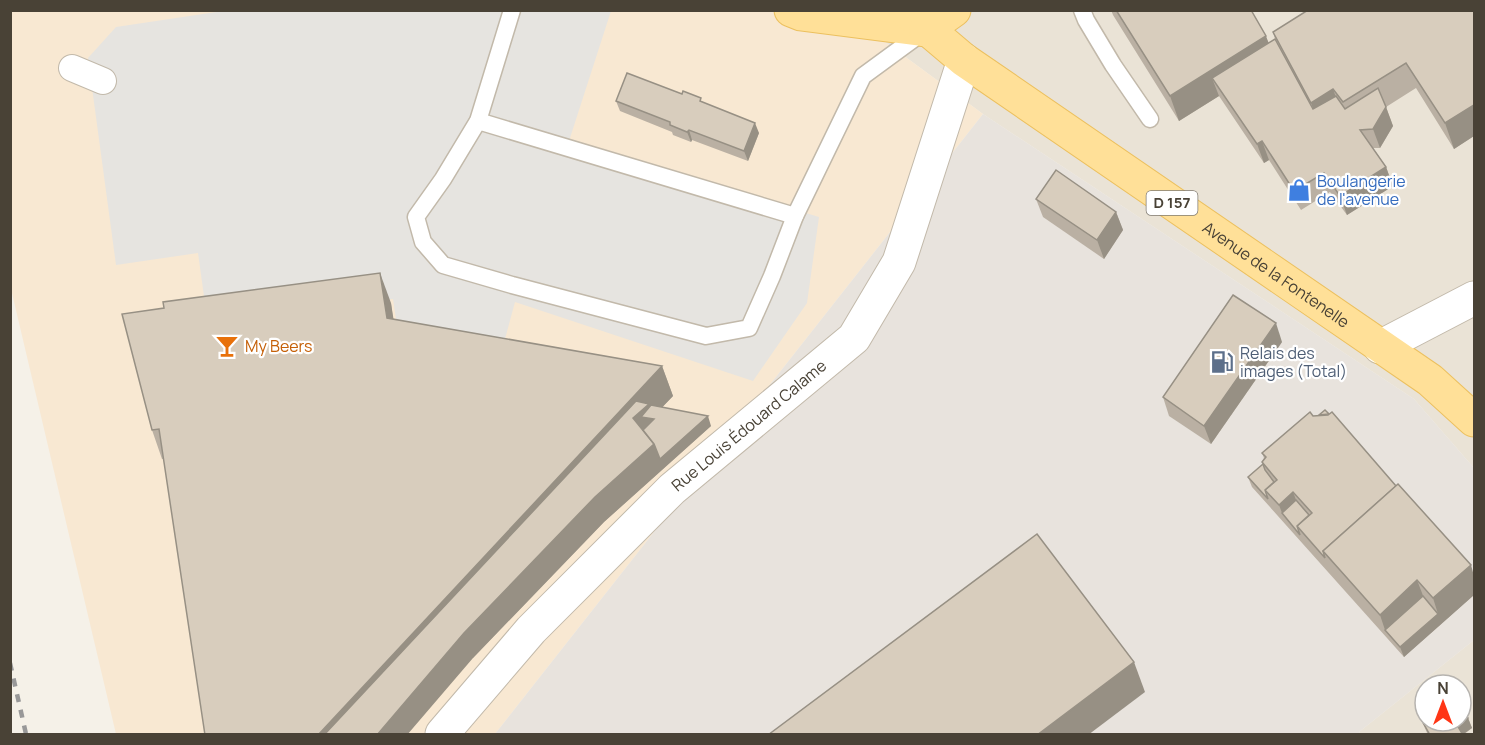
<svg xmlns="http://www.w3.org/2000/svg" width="1485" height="745" font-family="Manrope,sans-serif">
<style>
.residential{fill:#eae3d6;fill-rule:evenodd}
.commercial{fill:#f8e8d2}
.industrial{fill:#e8e3dd}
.parking{fill:#e6e4e0}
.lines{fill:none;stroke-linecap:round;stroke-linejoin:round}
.service-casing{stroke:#c2b9aa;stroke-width:19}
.pedestrian-casing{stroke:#c2b9aa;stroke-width:28}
.minor-casing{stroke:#c2b9aa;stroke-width:35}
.primary-casing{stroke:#ecc05f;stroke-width:35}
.service{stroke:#fff;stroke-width:16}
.pedestrian{stroke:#fff;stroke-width:26}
.minor{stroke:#fff;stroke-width:33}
.primary{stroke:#ffe098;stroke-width:33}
.rail{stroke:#989898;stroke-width:4.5;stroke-dasharray:8 8;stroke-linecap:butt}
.wall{fill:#bab0a3}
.shaded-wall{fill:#979084}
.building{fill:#d8cdbd;stroke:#979084;stroke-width:1.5}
.labels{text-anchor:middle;stroke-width:4.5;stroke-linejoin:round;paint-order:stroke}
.shield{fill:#fff;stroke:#807b72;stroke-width:1.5}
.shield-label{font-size:15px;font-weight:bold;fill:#494236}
.shop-label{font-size:16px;fill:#366cbe;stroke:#fff;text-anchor:start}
.street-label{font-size:16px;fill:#494236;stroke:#fff}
.food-label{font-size:16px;fill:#c56008;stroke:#fff;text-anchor:start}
.service-label{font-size:16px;fill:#4e5e75;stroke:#fff;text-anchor:start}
</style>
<rect width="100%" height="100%" fill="#f5f1e8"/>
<g class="residential">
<polygon points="843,11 1474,11 1474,468 1414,399 983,114"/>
<path d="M 1474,640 L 1474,734 L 1360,734 L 1359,732 ZM 1425,685 L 1461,685 L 1461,721 L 1425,721 Z"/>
</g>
<polygon class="commercial" points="10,11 843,11 983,114 495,734 116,734 11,289"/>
<polygon class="industrial" points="983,114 1414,399 1474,468 1474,640 1359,732 1360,734 495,734"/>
<polygon class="parking" points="223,11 611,11 569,141 819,217 807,303 753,381 515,302 499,361 400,346 393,299 208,325 198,253 116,265 88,58 116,27"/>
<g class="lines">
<g class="service-casing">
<g id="service">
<polyline points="512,10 478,121 443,179 416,217 423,242 443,265 512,285 706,336 749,328 772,276 795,216 863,76 923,32"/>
<polyline points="1082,10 1086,20 1113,65 1150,119"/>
<polyline points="478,121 795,216"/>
</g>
</g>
<g class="pedestrian-casing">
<polyline id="pedestrian" points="72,68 103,81"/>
</g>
<g class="minor-casing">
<g id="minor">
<polyline points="1380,347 1474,298"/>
<path id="s1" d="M 442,734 L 531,630 L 672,489 L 854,338 L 899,262 L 964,60"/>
</g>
</g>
<g class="primary-casing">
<g id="primary">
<polyline points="791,10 801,14 926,30"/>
<path id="s2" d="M 905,10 L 964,60 L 1430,380 L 1474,420"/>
<polyline points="926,30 954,10"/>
</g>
</g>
<use href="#service" class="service"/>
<use href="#pedestrian" class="pedestrian"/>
<use href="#minor" class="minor"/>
<use href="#primary" class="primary"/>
<polyline class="rail" points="10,663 26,734"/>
</g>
<g class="wall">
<polygon points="1111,10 1251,10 1269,43 1275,39 1273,32 1474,10 1474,136 1454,149 1416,88 1386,107 1393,126 1380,148 1373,148 1386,167 1393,186 1347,215 1330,192 1301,210 1269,160 1264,163 1219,96 1179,121 1113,15"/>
<polygon points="616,101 703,103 759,133 748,161 692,140 691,142 673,135 672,132 620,111"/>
<polygon points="1036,199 1116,212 1123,230 1104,259 1043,217"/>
<polygon points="391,303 393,319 662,366 673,396 662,407 711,426 604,522 473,658 164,459 162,459 152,430"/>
<polygon points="1282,342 1211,444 1169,416 1163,397"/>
<polygon points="1313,416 1474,576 1474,595 1404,657 1252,487 1248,477 1263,464 1262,462 1264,458 1262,453"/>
<polygon points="1468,718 1472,728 1463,735 1428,735 1421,719"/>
</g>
<g class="shaded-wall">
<polygon points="1266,36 1275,61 1212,78 1219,96 1179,121 1170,96"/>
<polygon points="1333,89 1342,114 1320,128 1311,103"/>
<polygon points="1474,105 1474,136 1454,149 1445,123"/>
<polygon points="1386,107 1393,126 1380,148 1373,129"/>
<polygon points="755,123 759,133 748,161 744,151"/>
<polygon points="689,130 692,140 691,142 687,132"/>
<polygon points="1262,141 1269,160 1264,163 1257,144"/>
<polygon points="1386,167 1393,186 1347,215 1340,196"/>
<polygon points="1116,212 1123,230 1104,259 1097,240"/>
<polygon points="380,273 391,303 398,348 387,318"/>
<polygon points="1276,323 1282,342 1211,444 1204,426"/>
<polygon points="662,366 673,396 653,417 658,429 356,735 318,735"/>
<polygon points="708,416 711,426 604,522 473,658 407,735 377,735 464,633 595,497 654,444"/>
<polygon points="1293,492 1300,510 1282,513 1279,505"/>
<polygon points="1471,565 1474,576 1474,595 1404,657 1400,647 1438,614 1433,598"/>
<polygon points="1417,580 1427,606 1385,630 1380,615"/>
<polygon points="1134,662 1145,692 1088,735 1037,735"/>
<polygon points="1468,718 1472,728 1462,735 1457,725"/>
</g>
<g class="building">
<polygon points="1116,10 1251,10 1266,36 1170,96"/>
<polygon points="1308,10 1474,10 1474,105 1445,123 1406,63 1343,102 1333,89 1311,103 1273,32"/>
<polygon points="1275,39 1313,109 1336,96 1345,109 1378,88 1386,107 1373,129 1360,130 1386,167 1340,196 1324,173 1294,191 1262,141 1257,144 1212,78"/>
<polygon points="627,73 682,94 683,91 701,98 700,101 755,123 744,151 689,130 687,132 670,125 670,122 616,101"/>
<polygon points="1056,170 1116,212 1097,240 1036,199"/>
<polygon points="380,273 387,318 662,366 318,735 205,735 159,429 152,430 122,314 164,308 163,302"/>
<polygon points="1233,295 1276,323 1204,426 1163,397"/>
<polygon points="636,401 649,404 633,418 654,444 595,497 464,633 377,735 324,735"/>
<polygon points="651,405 708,416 660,459 654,444 643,430 654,419 641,417"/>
<polygon points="1325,410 1329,414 1319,415"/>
<polygon points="1310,412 1313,416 1328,415 1332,412 1396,486 1323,551 1325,558 1297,526 1312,513 1293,492 1279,505 1265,490 1277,480 1262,462 1266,457 1262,453"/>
<polygon points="1263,464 1265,470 1274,482 1265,490 1268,499 1248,477"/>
<polygon points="1398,484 1471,565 1433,598 1417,580 1380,615 1323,551"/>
<polygon points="1296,500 1309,515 1297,526 1300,535 1282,513"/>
<polygon points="1037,534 1134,662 1037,735 768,735"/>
<polygon points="1423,596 1438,614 1400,647 1385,630"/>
<polygon points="1461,706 1468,718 1457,725 1463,735 1430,735 1421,719 1425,716 1425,721 1461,721"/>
</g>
<defs>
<g id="shop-bare" transform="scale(1.8)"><path d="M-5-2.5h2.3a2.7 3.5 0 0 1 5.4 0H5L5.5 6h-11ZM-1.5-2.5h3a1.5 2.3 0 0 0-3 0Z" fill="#3f7fe0" stroke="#fff" stroke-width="2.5" paint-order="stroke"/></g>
<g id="bar-bare" transform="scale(1.8)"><path d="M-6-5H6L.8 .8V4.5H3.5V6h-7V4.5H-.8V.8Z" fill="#e8710a" stroke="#fff" stroke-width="2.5" paint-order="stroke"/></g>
<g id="fuel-bare" transform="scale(1.8)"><path d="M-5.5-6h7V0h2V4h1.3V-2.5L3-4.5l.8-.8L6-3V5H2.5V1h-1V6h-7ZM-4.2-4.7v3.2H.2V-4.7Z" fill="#5c6f8a" stroke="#fff" stroke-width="2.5" paint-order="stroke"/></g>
</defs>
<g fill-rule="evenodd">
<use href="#shop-bare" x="1299" y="190"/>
<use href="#bar-bare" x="227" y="346"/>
<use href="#fuel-bare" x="1222" y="362"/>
</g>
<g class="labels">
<rect class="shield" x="1146.5" y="191" width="51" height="24" rx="4.5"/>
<g class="shield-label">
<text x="1172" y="208">D 157</text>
</g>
<g class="shop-label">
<text x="1317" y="187">Boulangerie<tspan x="1317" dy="18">de l'avenue</tspan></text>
</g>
<g class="street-label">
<text dy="6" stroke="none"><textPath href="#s2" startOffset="456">Avenue de la Fontenelle</textPath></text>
<text dy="6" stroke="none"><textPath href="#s1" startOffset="436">Rue Louis Édouard Calame</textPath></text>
</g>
<g class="food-label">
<text x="245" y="352">My Beers</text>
</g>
<g class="service-label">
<text x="1240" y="359">Relais des<tspan x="1240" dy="18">images (Total)</tspan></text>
</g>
</g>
<rect width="1485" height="745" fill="none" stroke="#494236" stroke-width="24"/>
<g transform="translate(1443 703)"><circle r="28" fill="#ffffff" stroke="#b6b3af" stroke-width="1.5"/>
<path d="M0-4.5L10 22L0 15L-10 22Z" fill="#ff3616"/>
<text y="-9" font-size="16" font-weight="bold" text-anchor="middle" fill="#494236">N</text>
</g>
</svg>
